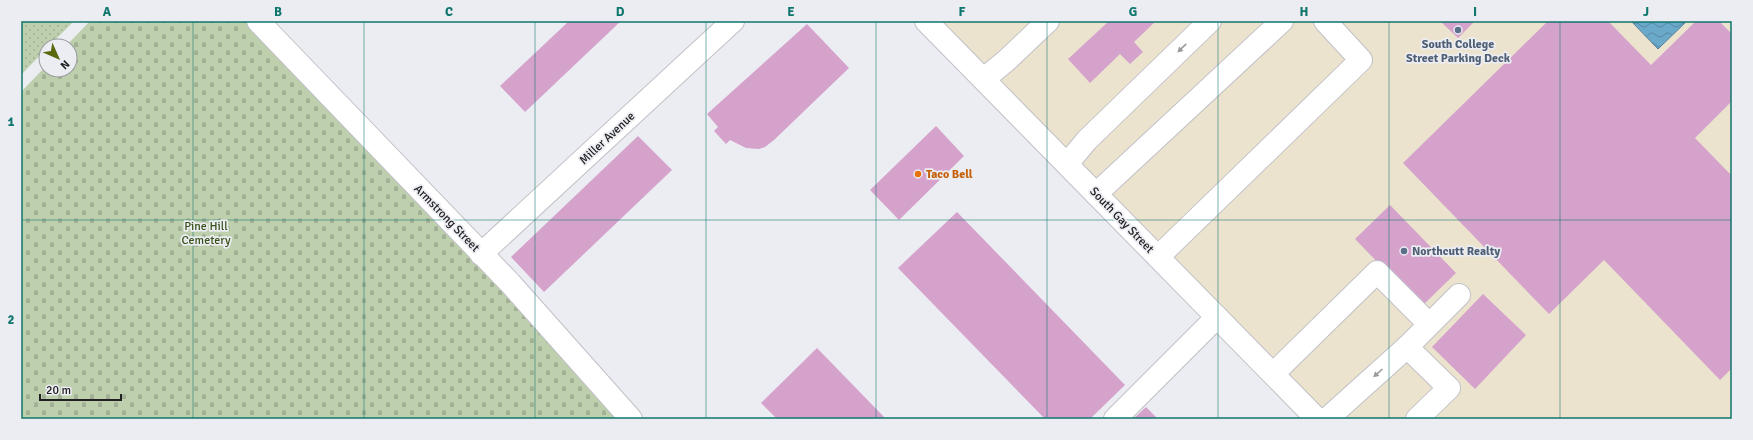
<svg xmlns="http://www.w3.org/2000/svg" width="1753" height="440" font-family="Signika,sans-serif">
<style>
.commercial{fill:#ece3ce}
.grass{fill:url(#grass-dots)}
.cemetery{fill:url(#cemetery-stones)}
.water{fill:url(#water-waves);stroke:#548098}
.building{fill:#d5a2cc}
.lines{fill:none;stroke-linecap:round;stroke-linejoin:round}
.minor-casing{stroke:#c1c1c7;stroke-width:24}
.minor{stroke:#fff;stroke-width:22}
.oneway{fill:#9b9b9c}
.grid{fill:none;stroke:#0f766e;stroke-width:1;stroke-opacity:0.55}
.service-dot{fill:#5c6f8a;stroke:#ecedf2;stroke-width:1.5}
.food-dot{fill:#e8710a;stroke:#ecedf2;stroke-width:1.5}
.labels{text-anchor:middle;stroke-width:3.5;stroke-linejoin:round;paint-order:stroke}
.service-label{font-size:12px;font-weight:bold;fill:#4e5e75;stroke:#ecedf2}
.street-label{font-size:12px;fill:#202022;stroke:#ecedf2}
.food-label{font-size:12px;font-weight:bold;fill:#c56008;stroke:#ecedf2;text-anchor:start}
.park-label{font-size:12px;fill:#375117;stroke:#ecedf2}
.neatline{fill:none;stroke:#0f766e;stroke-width:1.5}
.grid-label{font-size:13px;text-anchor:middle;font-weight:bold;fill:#0f766e}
</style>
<defs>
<pattern id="grass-dots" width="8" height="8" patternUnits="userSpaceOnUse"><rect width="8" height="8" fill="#bdcfad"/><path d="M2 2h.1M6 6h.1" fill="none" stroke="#a2b195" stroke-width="1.8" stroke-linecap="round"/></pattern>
<pattern id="cemetery-stones" width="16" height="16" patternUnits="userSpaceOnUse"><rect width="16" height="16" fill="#bdcfad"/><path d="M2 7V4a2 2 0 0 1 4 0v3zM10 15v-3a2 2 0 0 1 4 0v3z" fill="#a2b195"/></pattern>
<pattern id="water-waves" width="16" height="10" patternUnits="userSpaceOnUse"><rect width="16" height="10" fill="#6ba9cb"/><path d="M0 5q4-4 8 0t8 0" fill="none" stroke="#5889a4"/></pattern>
</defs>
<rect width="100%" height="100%" fill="#ecedf2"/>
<polygon class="commercial" points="926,21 1732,21 1732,419 1317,419"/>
<polygon class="grass" points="21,21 74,21 49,46 46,46 46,49 21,75"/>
<polygon class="cemetery" points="90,21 258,21 631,419 21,419 21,92 46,66 46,70 70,70 70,46 66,46"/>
<polygon class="water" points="1631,21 1687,21 1658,49"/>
<g class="building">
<polygon points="569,21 621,21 525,112 500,86"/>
<polygon points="1109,21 1156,21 1134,42 1143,52 1130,64 1120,54 1090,83 1068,59"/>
<polygon points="1440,21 1475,21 1458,38"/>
<polygon points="1548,21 1608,21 1651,65 1696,21 1719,21 1732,34 1732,101 1695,138 1732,176 1732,368 1720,380 1604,260 1549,314 1403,163"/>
<polygon points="807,24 849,68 774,140 765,147 759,149 746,148 730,140 726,144 714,131 718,127 707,114"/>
<polygon points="936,126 964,156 899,220 870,190"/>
<polygon points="638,136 672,170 544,292 511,257"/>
<polygon points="1390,205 1456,273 1421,307 1355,239"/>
<polygon points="957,212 1125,385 1090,419 1045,419 898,268"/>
<polygon points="1483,294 1526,335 1475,389 1432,347"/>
<polygon points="817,348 886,419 777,419 761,403"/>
<polygon points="1146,407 1158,419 1133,419"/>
</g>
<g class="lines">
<g class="minor-casing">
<g id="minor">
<polyline points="258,21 510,283 631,419"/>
<polyline points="926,21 1317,419"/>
<polyline points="984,79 1007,60 1048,21"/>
<polyline points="1067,164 1087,140 1210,21"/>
<polyline points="1096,194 1282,21"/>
<polyline points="481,254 733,21"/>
<polyline points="1158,257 1361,60 1325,21"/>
<polyline points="1273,374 1377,272 1429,324"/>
<polyline points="1115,419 1217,317"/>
<polyline points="1327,419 1407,347"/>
<polyline points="1417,419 1449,388 1407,347 1459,295"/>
</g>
</g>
<use href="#minor" class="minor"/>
</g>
<defs><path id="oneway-solid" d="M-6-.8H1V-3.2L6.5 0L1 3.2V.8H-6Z"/></defs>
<g class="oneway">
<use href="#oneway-solid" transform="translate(1182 48) rotate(136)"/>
<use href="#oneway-solid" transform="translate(1378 373) rotate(138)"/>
</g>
<path class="grid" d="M 193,21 L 193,419M 364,21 L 364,419M 535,21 L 535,419M 706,21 L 706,419M 876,21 L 876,419M 1047,21 L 1047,419M 1218,21 L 1218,419M 1389,21 L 1389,419M 1560,21 L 1560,419M 21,220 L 1732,220"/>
<g class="service-dot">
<circle cx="1458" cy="30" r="4"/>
<circle cx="1404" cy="251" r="4"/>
</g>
<circle class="food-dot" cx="918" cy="174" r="4"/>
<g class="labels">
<g class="service-label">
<text x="1458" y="48">South College<tspan x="1458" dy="14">Street Parking Deck</tspan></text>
<text x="1412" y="255" text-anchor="start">Northcutt Realty</text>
</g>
<g class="street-label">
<text transform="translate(607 138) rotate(-43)" y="4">Miller Avenue</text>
<text transform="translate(447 218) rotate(46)" y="4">Armstrong Street</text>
<text transform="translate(1122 220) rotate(46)" y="4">South Gay Street</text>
</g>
<g class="food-label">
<text x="926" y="178">Taco Bell</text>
</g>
<g class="park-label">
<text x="206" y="230">Pine Hill<tspan x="206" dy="14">Cemetery</tspan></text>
</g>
</g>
<rect width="1753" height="440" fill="none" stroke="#ecedf2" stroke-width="44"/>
<g transform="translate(58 58) rotate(135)"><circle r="19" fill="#ecedf2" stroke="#9a9b9f"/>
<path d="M0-3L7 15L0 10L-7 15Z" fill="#5a670e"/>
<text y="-6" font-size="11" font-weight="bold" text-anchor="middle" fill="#202022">N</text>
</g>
<path d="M40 394v6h81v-6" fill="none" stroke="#202022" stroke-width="2"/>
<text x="46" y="394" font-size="12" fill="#202022" stroke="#ecedf2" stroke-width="3" paint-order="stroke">20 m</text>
<rect x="22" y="22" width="1709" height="396" class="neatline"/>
<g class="grid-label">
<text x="107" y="16">A</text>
<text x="278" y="16">B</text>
<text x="449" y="16">C</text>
<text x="620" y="16">D</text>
<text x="791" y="16">E</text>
<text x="962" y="16">F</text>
<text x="1133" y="16">G</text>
<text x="1304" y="16">H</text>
<text x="1475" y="16">I</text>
<text x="1646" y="16">J</text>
<text x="11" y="126">1</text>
<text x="11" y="324">2</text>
</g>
</svg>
